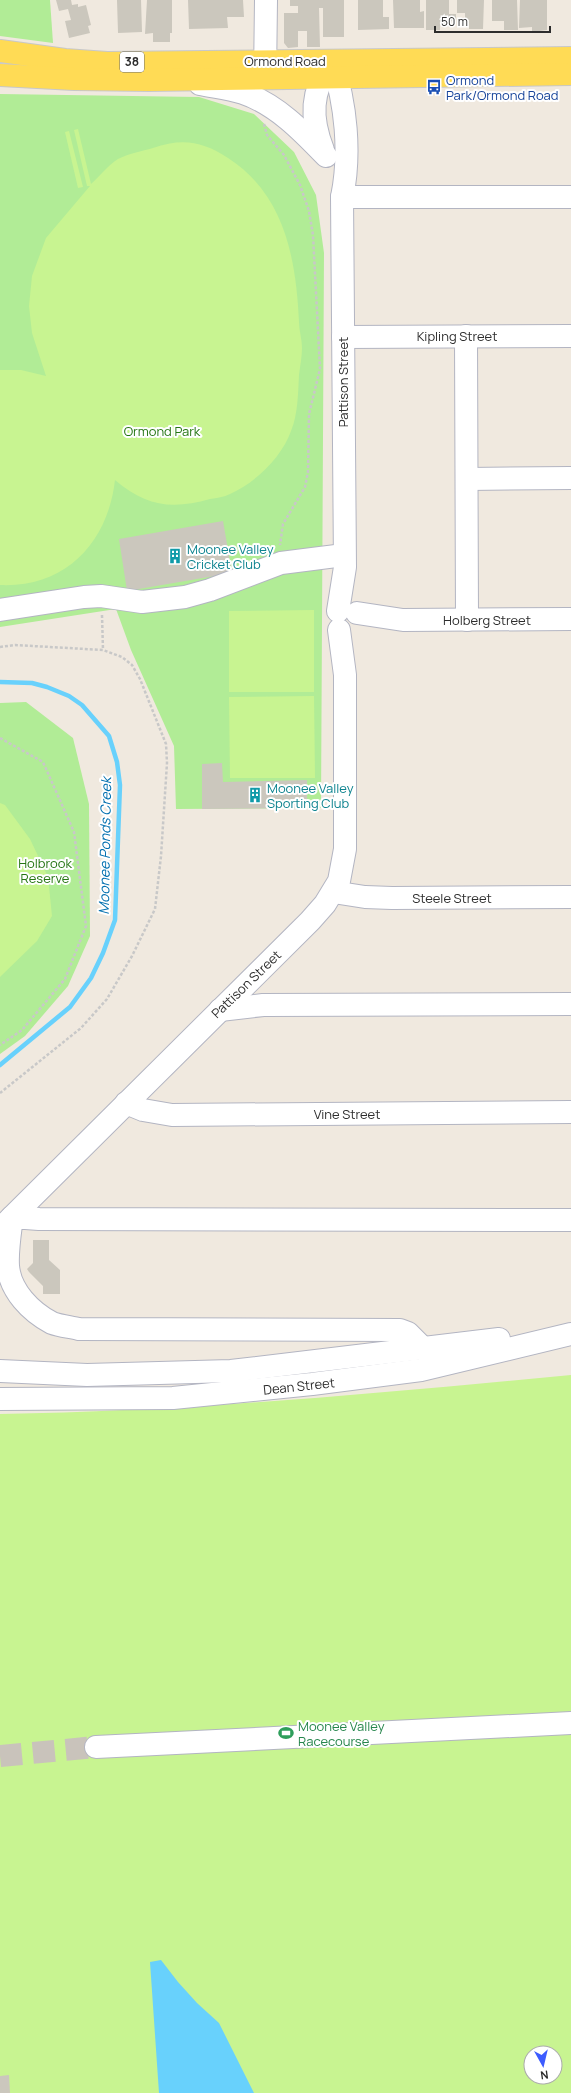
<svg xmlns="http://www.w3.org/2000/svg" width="571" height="2093" font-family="Manrope,sans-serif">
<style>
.green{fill:#b1ec96}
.pitch{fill:#c8f491;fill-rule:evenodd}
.water{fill:#68d1fc}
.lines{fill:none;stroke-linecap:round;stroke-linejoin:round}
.stream{stroke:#68d1fc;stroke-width:4.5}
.building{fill:#cbc7bd}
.minor-tunnel{stroke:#c9c3bb;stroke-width:22;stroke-dasharray:22 11;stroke-linecap:butt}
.minor-casing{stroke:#b3b5c2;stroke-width:24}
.major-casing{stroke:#c8c8c8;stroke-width:24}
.path{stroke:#c8c8c8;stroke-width:2.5;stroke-dasharray:3 2;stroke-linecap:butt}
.minor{stroke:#fff;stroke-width:22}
.major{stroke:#ffdb55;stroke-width:22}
.labels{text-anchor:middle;stroke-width:4;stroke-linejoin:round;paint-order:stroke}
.shield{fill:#fff;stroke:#6c6c6c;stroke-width:1}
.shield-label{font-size:12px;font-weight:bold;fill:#2d2d2d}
.street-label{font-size:13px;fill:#2d2d2d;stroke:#fff}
.transit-label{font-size:13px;fill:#164399;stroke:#fff;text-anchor:start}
.park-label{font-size:13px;fill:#257513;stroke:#fff}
.culture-label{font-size:13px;fill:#0d838f;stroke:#fff;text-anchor:start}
.leisure-label{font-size:13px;fill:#27864d;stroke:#fff;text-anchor:start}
.water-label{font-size:14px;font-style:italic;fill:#006faf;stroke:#fff}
</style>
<rect width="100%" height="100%" fill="#f0e9df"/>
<g class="green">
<polygon points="0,0 50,0 53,43 0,36"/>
<polygon points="0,94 199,97 254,114 294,152 316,195 324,253 321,808 176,809 174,746 131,650 116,609 0,627"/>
<polygon points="26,702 73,738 89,804 90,936 68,986 25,1036 0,1054 0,703"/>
</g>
<g class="pitch">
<path d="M 78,129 L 91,184 C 100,176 107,166 118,159 C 128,154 142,151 153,148 C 182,138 202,141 228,158 C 285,195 296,259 299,322 C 299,331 302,339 302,348 C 302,357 300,366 299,375 C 298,393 298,414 291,431 C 282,457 255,483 230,494 C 224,497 217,498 210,499 C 172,510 145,506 115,480 C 108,542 66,588 0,585 L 0,370 L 21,370 L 46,376 L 32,333 L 29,306 L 32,276 L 46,238 L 90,186 L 87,186 L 74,130 Z"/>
<polygon points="69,131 83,187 78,188 65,132"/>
<polygon points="314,610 314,692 229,692 229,611"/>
<polygon points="314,696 315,778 230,778 229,697"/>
<polygon points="0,803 5,805 30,839 48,877 52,916 37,941 0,977"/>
<path d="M 571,1375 L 571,2093 L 0,2093 L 0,1414 C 191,1411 381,1393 571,1375 ZM 531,2053 L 555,2053 L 555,2077 L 531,2077 Z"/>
</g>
<polygon class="water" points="161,1960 178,1982 197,2003 219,2023 254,2093 159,2093 150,1962"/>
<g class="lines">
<polyline class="stream" points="0,682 32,683 47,687 69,696 82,705 109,736 117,762 120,785 115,920 103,953 91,978 70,1007 0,1065"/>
</g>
<g class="building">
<polygon points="56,0 71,0 72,5 78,4 78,7 86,5 91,25 88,26 90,33 69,38 65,21 71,20 68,9 59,11"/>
<polygon points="117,0 141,0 142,32 118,33"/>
<polygon points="147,0 172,0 172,33 170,33 170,42 153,42 153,33 145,34"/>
<polygon points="188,0 243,0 244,17 227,17 228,28 189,29"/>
<polygon points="290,0 344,0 344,37 323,37 323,8 319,8 320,47 307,47 307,31 298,31 298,47 288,48 284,43 284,13 298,13 298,6 290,6"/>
<polygon points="358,0 383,0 383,17 389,17 389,29 358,30"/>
<polygon points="393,0 420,0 420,12 424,11 424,28 394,28"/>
<polygon points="426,0 449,0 449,14 456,14 456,21 440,22 440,30 426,30"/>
<polygon points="457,0 484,0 483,29 469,29 469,20 465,20 465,13 457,13"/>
<polygon points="492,0 517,0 518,30 504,30 504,21 492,21"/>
<polygon points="520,0 547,0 547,30 532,32 532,27 519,28"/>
<polygon points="223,521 232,573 127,591 119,539"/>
<polygon points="222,763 223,782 307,780 307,808 202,809 202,764"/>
<polygon points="33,1240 49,1240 49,1260 60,1270 60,1294 43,1294 43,1286 29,1272 27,1269 33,1263"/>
<polygon points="9,2075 10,2093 0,2093 0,2076"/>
</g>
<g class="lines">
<polyline class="minor-tunnel" points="0,1756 96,1747"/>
<g class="minor-casing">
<g id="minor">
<path d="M 332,61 C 346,104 351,153 342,197 L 345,567 L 338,611"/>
<polyline points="265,78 266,0"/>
<path d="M 200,84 C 214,87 229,88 243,93 C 276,104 302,131 326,156"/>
<path d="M 323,150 C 310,117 311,92 331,62"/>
<polyline points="342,197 571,197"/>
<polyline points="466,336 467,620"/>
<polyline points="343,337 571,336"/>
<polyline points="467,479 571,478"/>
<polyline points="0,610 84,597 101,596 142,602 185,597 210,590 281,563 344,555"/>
<polyline points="357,613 403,620 571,619"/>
<polyline points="333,892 365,897 392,898 571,897"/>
<polyline points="220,1010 263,1005 571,1004"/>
<polyline points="126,1103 143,1110 172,1115 571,1112"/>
<polyline points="5,1224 310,921 325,904 339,881 345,849 345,675 339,630"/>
<path d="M 423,1348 L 408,1333 L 400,1330 L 79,1329 C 71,1327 60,1326 52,1323 C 31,1312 10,1291 8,1266 C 7,1250 10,1233 12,1217 L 39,1219 L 571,1220"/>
<polyline points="0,1371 87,1375 231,1371 499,1339"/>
<polyline points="0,1399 173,1398 312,1384 421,1370 571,1334"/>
<polyline points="96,1747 571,1723"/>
</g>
</g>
<g class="major-casing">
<g id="major">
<polyline points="0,51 65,60 107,63 571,58"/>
<polyline points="0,75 74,79 149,80 571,74"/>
</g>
</g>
<g class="path">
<polyline points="264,124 267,135 284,155 300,185 309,211 313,235 320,369 309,414 308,472 305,487 283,524 280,545"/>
<polyline points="102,615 103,650"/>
<polyline points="0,647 15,645 103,650 122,657 132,665 140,679 166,744 167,763 161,856 155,909 132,956 107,999 81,1028 0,1093"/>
<polyline points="0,738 43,762 74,832 86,926 65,979 22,1030 0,1045"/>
</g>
<use href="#minor" class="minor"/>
<use href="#major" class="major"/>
</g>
<defs>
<g id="bus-bare" transform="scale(1.2)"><path d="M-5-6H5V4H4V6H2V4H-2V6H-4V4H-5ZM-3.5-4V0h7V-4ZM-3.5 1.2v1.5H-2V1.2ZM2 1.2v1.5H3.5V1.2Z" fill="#1a4fb4" stroke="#fff" stroke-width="2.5" paint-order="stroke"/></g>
<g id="building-bare" transform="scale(1.2)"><path d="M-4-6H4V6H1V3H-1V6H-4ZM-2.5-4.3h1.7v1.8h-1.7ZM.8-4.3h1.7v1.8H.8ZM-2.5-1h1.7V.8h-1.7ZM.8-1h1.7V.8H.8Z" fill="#0f9aa8" stroke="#fff" stroke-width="2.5" paint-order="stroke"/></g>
<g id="stadium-bare" transform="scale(1.2)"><path d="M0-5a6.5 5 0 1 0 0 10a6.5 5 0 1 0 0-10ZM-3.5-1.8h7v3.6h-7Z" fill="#2e9e5b" stroke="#fff" stroke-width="2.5" paint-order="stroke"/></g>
</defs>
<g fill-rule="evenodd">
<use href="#bus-bare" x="434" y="87"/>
<use href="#building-bare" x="175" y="556"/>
<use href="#building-bare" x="255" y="795"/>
<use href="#stadium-bare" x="286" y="1733"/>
</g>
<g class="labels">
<rect class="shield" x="120" y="52" width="24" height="20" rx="3"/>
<g class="shield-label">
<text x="132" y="66">38</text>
</g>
<g class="street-label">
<text x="285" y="66">Ormond Road</text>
<text x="457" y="341">Kipling Street</text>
<text transform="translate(343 382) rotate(-90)" y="5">Pattison Street</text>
<text x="487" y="625">Holberg Street</text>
<text x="452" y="903">Steele Street</text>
<text transform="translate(246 984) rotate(-44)" y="5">Pattison Street</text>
<text x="347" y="1119">Vine Street</text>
<text transform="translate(299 1386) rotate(-6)" y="5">Dean Street</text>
</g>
<g class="transit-label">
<text x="446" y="85">Ormond<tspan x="446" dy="15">Park/Ormond Road</tspan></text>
</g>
<g class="park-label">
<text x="162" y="436">Ormond Park</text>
<text x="45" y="868">Holbrook<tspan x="45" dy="15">Reserve</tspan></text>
</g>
<g class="culture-label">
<text x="187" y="554">Moonee Valley<tspan x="187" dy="15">Cricket Club</tspan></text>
<text x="267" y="793">Moonee Valley<tspan x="267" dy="15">Sporting Club</tspan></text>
</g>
<g class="leisure-label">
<text x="298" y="1731">Moonee Valley<tspan x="298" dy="15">Racecourse</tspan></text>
</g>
<g class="water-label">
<text transform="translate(105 846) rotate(-89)" y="5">Moonee Ponds Creek</text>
</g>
</g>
<g transform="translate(543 2065) rotate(172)"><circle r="19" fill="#ffffff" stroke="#ababab"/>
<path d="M0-3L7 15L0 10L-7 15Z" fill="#3d5cff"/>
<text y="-6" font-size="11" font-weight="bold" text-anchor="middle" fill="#2d2d2d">N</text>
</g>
<path d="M435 26v6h115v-6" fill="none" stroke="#2d2d2d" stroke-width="2"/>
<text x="441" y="26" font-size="12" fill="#2d2d2d" stroke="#ffffff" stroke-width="3" paint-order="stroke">50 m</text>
</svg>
